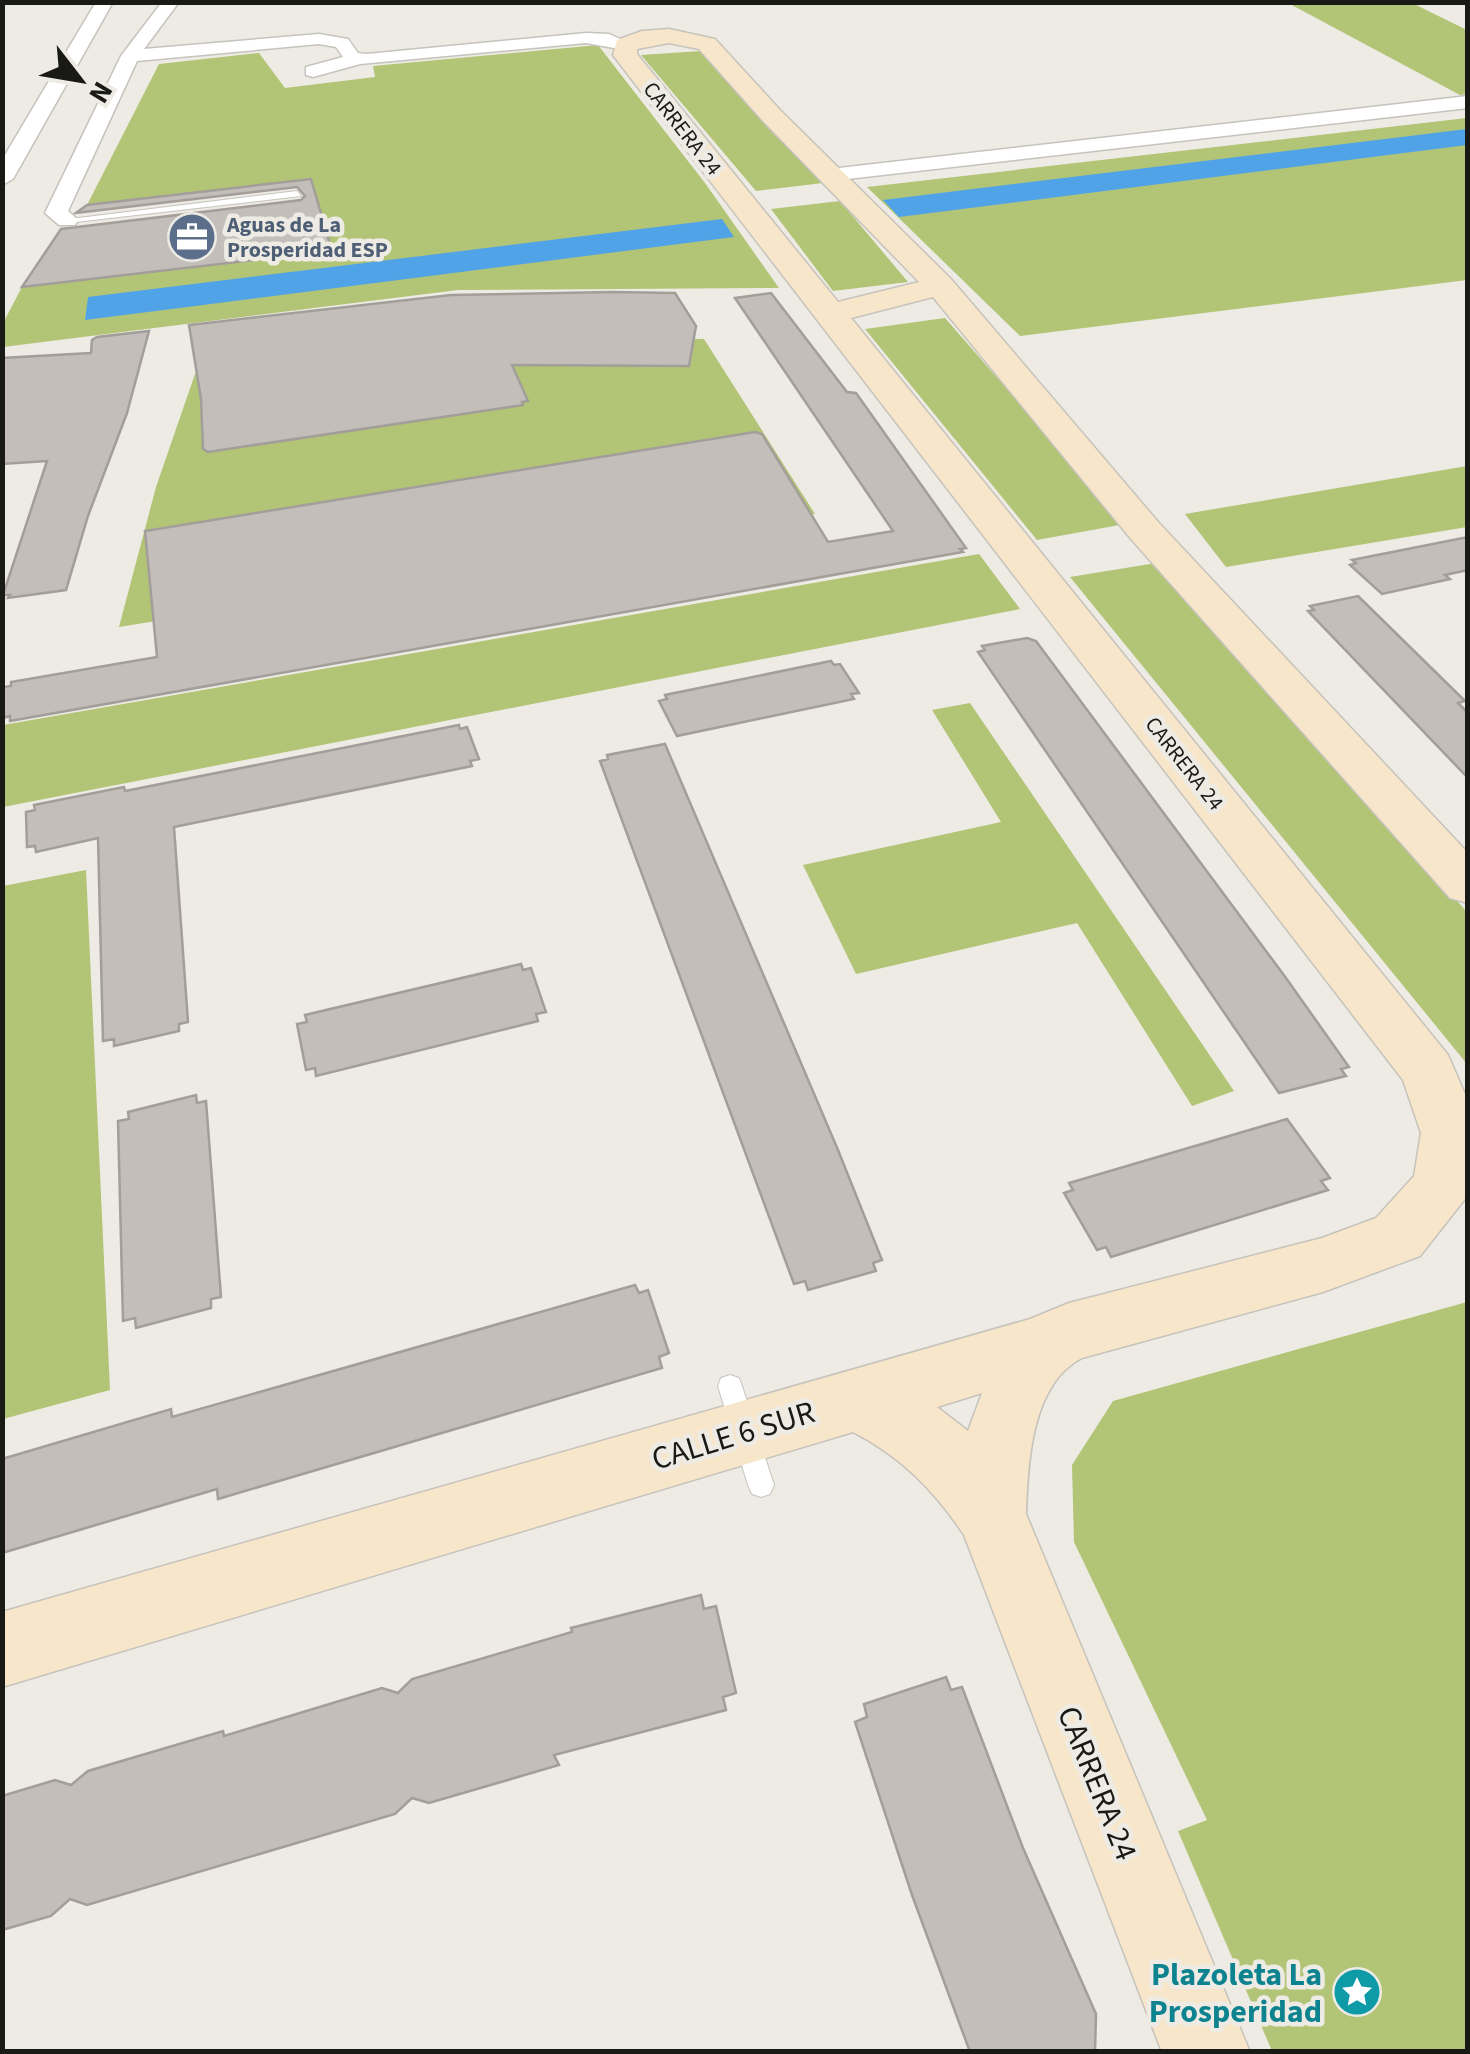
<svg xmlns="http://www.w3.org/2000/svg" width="1470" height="2054" font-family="'Source Sans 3',sans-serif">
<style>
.green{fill:#b2c476;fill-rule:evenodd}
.water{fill:#51a3e7}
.building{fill:#c3beba;stroke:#a39e9a;stroke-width:2.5}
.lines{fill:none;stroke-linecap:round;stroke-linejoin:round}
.lane-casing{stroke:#c6c3bd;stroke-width:2}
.street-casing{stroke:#c6c3bd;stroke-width:3}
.secondary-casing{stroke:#c6c3bd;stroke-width:3}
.lane{fill:#fff;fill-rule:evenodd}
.street{fill:#fff;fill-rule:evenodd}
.secondary{fill:#f7e6ca;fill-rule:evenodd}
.labels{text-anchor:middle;stroke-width:9;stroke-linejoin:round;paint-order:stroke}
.far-street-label{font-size:22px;fill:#191916;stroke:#edebe4}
.far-service-label{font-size:22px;font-weight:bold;fill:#4e5e75;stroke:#edebe4;text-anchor:start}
.near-street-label{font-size:32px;fill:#191916;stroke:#edebe4}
.near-culture-label{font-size:32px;font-weight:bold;fill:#0d838f;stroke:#edebe4;text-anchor:end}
</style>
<rect width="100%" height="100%" fill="#edebe4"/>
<g class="green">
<polygon points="1288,3 1412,3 1467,30 1467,94 1460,95"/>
<polygon points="598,45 705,183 779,288 458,290 3,347 2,325 22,287 332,251 310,179 87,205 159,64 259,53 285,88 375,77 373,66"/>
<polygon points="701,51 823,183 756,191 641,55"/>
<polygon points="1467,118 1467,280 1020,336 867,187"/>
<polygon points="840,201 908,282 833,291 771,209"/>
<polygon points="945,318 1125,524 1037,540 865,329"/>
<path d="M 494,334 L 704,339 L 815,514 L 119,627 L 156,487 L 195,374 ZM 223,518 L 224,521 L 147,557 L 145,534 L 152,529 Z"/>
<polygon points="1467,466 1467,527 1226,567 1185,514"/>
<polygon points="979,554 1020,609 3,807 3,725"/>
<polygon points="1156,563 1467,912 1467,1064 1070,577"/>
<polygon points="970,703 1234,1091 1192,1106 1077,923 856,974 803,865 1001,822 932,710"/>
<polygon points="86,870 110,1390 3,1419 3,886"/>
<polygon points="1467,1302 1467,2051 1272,2051 1178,1831 1207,1820 1074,1542 1072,1465 1113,1401"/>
</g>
<g class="water">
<polygon points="1467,129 1467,145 899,217 883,200"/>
<polygon points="722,219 734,237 85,320 88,297"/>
</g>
<g class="building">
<polygon points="311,179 332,251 22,287 61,229 301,200 305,196 297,187 76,213 87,205"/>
<polygon points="611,292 675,293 696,326 689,366 512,365 528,401 522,402 523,405 208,452 203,449 201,399 189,325 451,295"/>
<polygon points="771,293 847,392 856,393 966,548 960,549 963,552 10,721 10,716 3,718 3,687 11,686 11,682 157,657 145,531 755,432 762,434 828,542 893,531 735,298"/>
<polygon points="149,331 127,413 88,516 66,590 8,598 10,595 3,595 47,461 2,464 2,358 91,353 92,340 97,337"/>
<polygon points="1468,537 1468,570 1445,575 1450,579 1382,594 1350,565 1356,563 1352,560"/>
<polygon points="1358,596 1465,701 1458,703 1468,713 1468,778 1308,611 1314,610 1310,606"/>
<polygon points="1027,638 1036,641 1286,978 1349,1067 1341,1069 1346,1076 1279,1093 978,652 985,650 982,646"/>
<polygon points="831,661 834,665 840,664 859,693 851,694 854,699 677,736 659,701 667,699 665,695"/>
<polygon points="459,725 460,729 467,727 479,759 470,761 472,766 174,827 188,1022 179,1024 179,1031 114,1046 114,1039 103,1041 98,838 36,852 35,846 27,847 26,812 35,810 34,805 124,787 125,791"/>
<polygon points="665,744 838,1150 882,1260 873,1263 876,1271 808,1290 805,1281 794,1284 600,761 608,759 607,755"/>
<polygon points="521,964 523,970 531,968 546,1012 536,1014 538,1021 316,1076 315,1068 306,1070 297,1024 307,1022 305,1015"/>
<polygon points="196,1095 197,1103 206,1101 221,1297 211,1299 211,1308 136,1328 135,1318 123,1321 118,1121 129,1119 128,1112"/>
<polygon points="1287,1119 1330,1178 1321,1181 1328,1190 1111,1257 1106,1247 1097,1250 1064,1193 1073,1190 1069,1183"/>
<polygon points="635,1285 639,1293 648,1290 669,1353 659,1357 662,1368 218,1499 217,1489 2,1553 2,1459 171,1409 172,1417"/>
<polygon points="701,1595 704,1609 716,1606 736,1693 723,1697 726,1710 554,1755 559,1765 429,1803 412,1798 395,1814 87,1905 70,1899 51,1916 2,1930 2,1796 55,1780 71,1785 88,1771 223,1731 224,1736 382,1688 398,1693 412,1679 572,1632 571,1628"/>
<polygon points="946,1677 951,1690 962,1687 1023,1848 1096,2014 1095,2052 970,2052 912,1895 855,1722 867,1717 864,1704"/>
</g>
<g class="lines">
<g class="lane-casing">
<g id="lane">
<polygon points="297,191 301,196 67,223 62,220"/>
<polygon points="730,1375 739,1378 742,1386 774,1485 770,1494 761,1497 752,1494 748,1485 718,1386 721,1378"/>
</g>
</g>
<g class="street-casing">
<g id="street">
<polygon points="96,2 113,2 13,179 2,185 2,160"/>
<polygon points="162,2 179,2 144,49 319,34 348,39 358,53 367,54 586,33 609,34 634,45 625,50 586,43 360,64 313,77 306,75 306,67 343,57 336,47 319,44 137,61 68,211 78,220 75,225 59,225 45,213 121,56"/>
<polygon points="1468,96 1468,108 830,181 819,175 830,169"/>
</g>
</g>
<g class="secondary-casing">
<path id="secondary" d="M 669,29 L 715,39 L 780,110 L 951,279 L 1159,523 L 1468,853 L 1468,903 L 1450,898 L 1131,539 L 933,297 L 851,318 L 1448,1055 L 1468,1101 L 1468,1195 L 1420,1256 L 1323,1292 L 1082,1358 C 1031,1384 1028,1463 1026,1514 L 1250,2052 L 1162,2052 L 964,1535 C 934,1490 901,1457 853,1432 L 2,1687 L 2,1612 L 1030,1319 L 1069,1303 L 1322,1238 L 1376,1218 L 1414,1176 L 1421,1133 L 1403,1080 L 613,55 L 617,40 L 642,31 ZM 669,43 L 699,49 L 762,120 L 919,282 L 838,302 L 637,54 L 637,49 ZM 982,1393 L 968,1431 L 937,1407 Z"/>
</g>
<use href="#lane" class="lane"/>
<use href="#street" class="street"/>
<use href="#secondary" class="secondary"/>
</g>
<defs>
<g id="office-disc" transform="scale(2.5)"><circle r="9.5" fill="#5c6f8a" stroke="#edebe4"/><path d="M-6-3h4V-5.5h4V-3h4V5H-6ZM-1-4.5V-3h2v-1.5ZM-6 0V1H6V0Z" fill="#fff"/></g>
<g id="sight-disc" transform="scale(2.5)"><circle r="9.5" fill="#0f9aa8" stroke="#edebe4"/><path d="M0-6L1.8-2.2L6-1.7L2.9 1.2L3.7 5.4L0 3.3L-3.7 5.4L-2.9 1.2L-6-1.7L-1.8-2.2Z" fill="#fff"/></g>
</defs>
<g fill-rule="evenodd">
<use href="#office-disc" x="192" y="237"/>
<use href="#sight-disc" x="1357" y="1992"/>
</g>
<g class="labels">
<g class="far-street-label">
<text transform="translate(683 128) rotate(52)" y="8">CARRERA 24</text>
<text transform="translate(1185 763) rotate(52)" y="8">CARRERA 24</text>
</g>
<g class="far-service-label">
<text x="227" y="232">Aguas de La<tspan x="227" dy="25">Prosperidad ESP</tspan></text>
</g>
<g class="near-street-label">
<text transform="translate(733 1435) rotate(-17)" y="11">CALLE 6 SUR</text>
<text transform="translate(1098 1783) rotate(68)" y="11">CARRERA 24</text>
</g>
<g class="near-culture-label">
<text x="1322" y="1985">Plazoleta La<tspan x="1322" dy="37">Prosperidad</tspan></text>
</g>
</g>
<rect width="1470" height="2054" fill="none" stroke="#191916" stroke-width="10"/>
<g transform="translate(80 80) rotate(121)" stroke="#edebe4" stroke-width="8" paint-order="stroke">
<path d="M0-8L18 38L0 25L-18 38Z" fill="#191916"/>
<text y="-15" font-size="28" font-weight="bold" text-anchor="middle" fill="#191916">N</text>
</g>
</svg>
